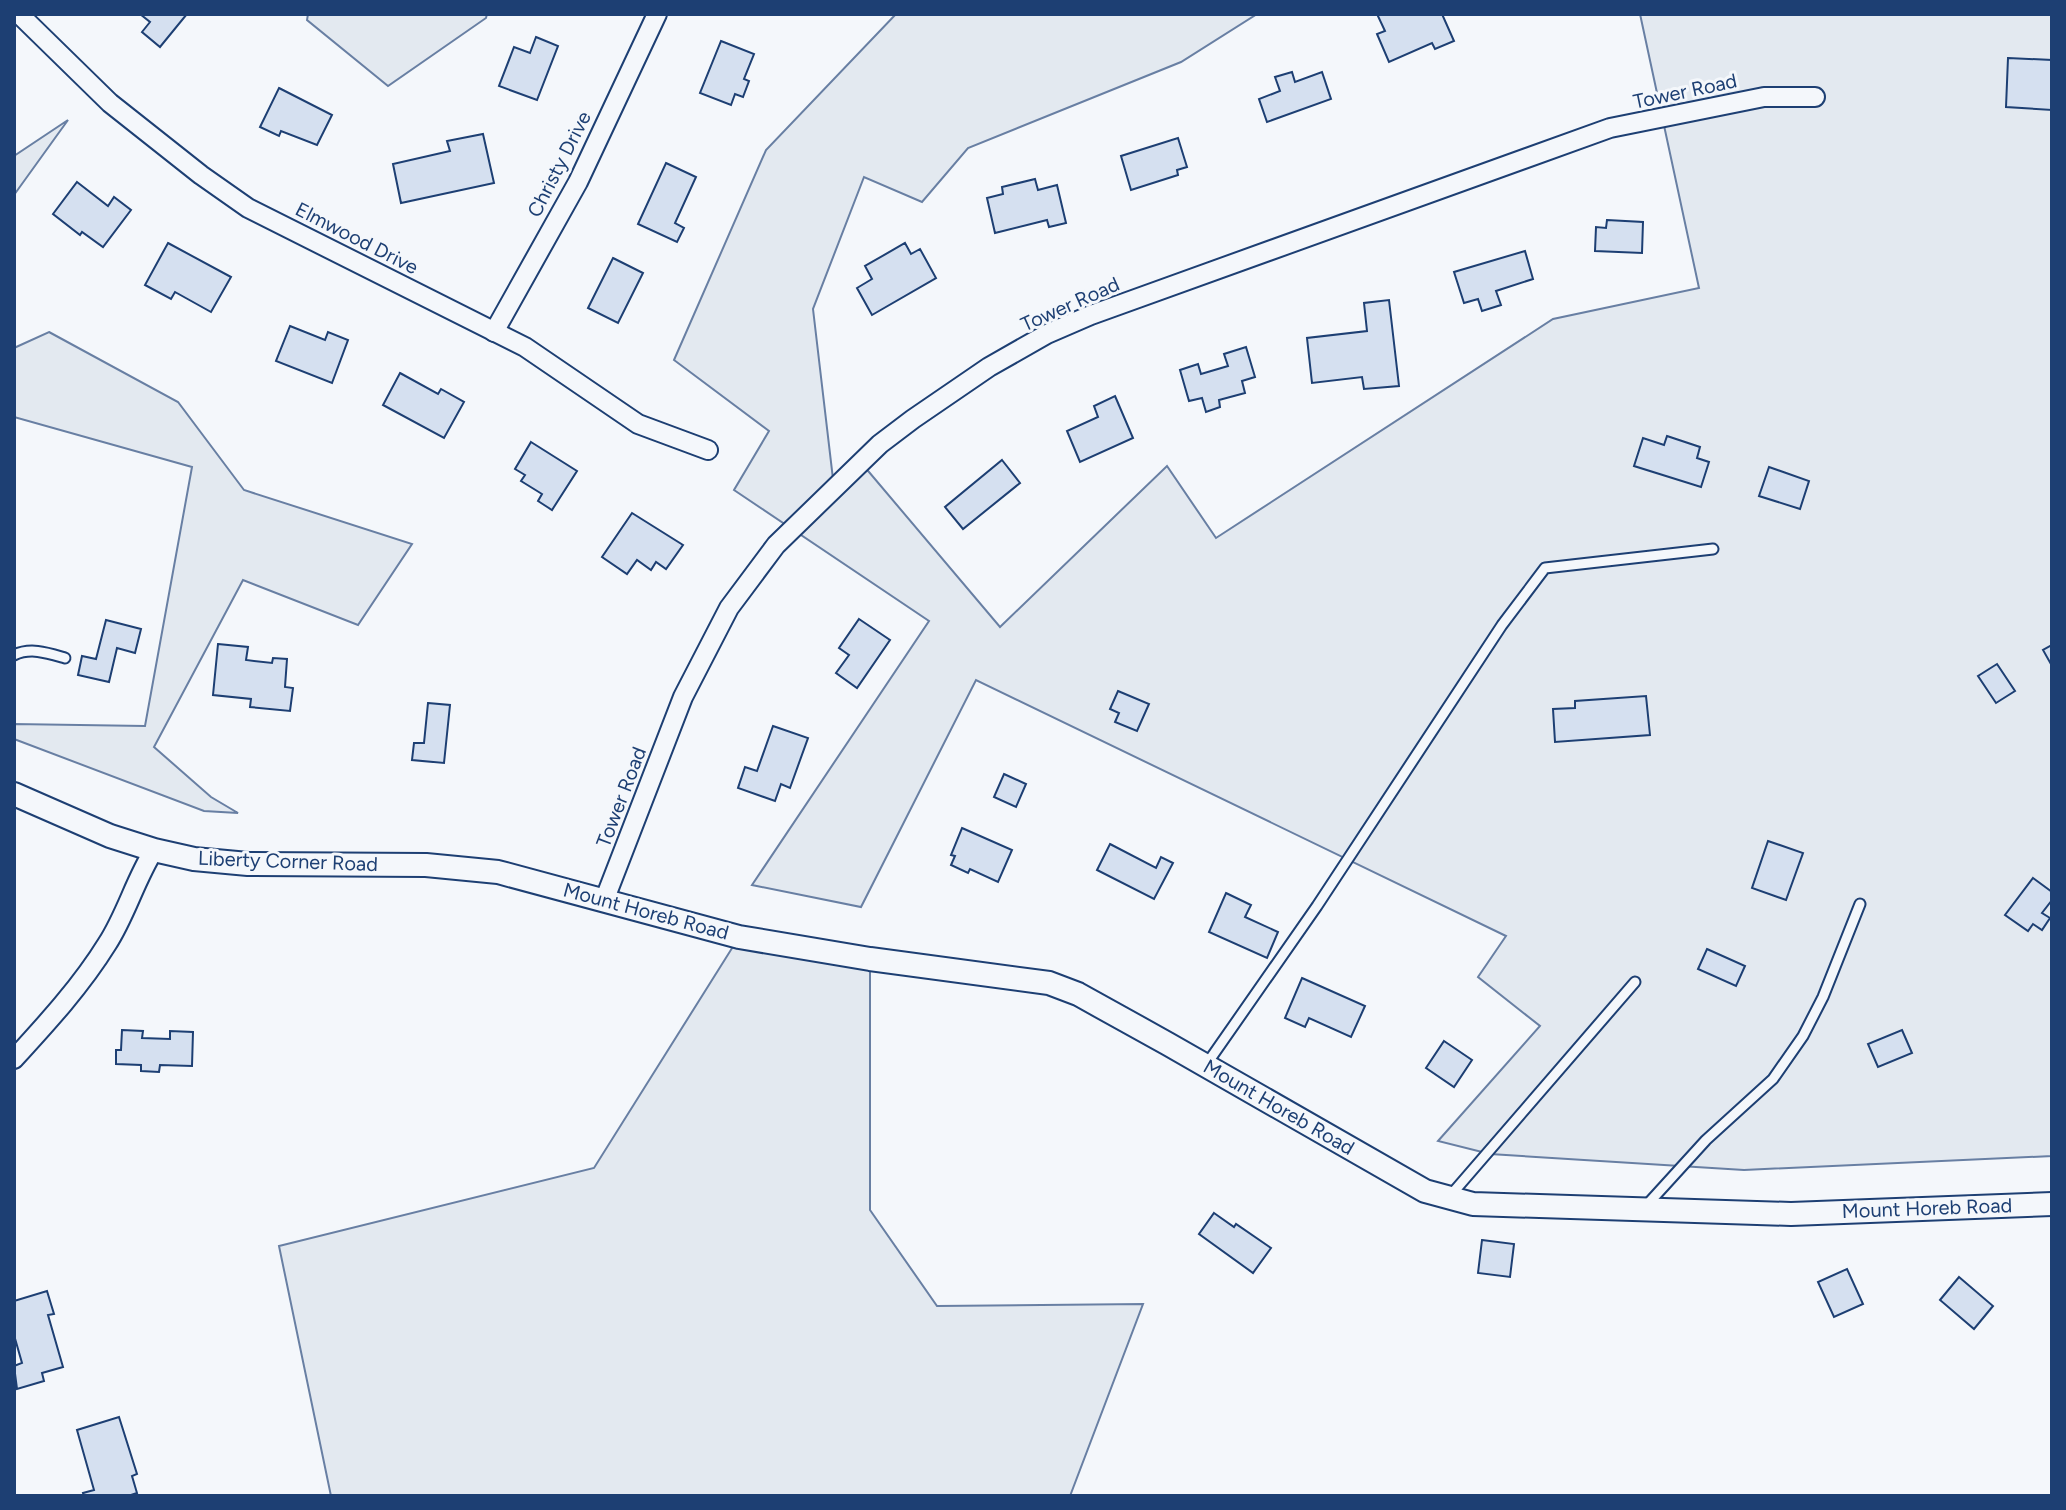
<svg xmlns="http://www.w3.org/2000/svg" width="2066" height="1510" font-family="Figtree,sans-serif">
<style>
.green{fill:#e3e9f0;stroke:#687fa3;stroke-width:2}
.building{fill:#d5e0f0;stroke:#1d3f73;stroke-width:2}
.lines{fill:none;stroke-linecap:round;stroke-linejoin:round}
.service-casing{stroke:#1d3f73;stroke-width:13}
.minor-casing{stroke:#1d3f73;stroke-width:22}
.tertiary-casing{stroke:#1d3f73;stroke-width:26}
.service{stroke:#f4f7fb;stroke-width:9}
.minor{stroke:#f4f7fb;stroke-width:18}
.tertiary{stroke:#f4f7fb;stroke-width:22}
.labels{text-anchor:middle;stroke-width:6;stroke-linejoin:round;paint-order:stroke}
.street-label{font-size:20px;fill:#1d3f73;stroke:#f4f7fb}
</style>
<rect width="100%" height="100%" fill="#f4f7fb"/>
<g class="green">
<polygon points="308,14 487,14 486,18 388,86 307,20"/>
<polygon points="896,14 1257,14 1181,62 968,148 922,202 864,177 813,309 833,479 858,459 1000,627 1167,466 1216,538 1553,319 1699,288 1640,14 2052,14 2052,1156 1744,1170 1490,1154 1438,1141 1540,1026 1478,977 1506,936 976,680 861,907 752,885 929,621 734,490 769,431 674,360 766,150"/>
<polygon points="68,120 14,195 14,156"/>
<polygon points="49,332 178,402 244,490 412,544 358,625 243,580 154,747 211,797 238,813 204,811 14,739 14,724 145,726 192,467 14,417 14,348"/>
<polygon points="739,937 870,959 870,1210 937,1306 1143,1304 1070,1496 331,1496 279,1246 594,1168"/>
</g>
<g class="building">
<polygon points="140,14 187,14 160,47 142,32 150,22"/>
<polygon points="1377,14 1442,14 1454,41 1435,49 1432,43 1389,62 1377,34 1385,31"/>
<polygon points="536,37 558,46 537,100 499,86 514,47 530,53"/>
<polygon points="721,41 754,54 744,79 749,81 743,97 735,94 731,105 700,93"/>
<polygon points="2008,58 2052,60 2052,110 2006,107"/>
<polygon points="1292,72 1295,82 1322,72 1331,99 1267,122 1259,99 1280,91 1275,77"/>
<polygon points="279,88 332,115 317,145 281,131 279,136 260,127"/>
<polygon points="483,134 494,183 401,203 393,164 450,151 447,141"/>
<polygon points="1178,138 1187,167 1177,170 1178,175 1131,190 1121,156"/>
<polygon points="666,163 696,177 675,223 684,228 677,242 638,224"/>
<polygon points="1035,179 1038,190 1057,185 1066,223 1049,227 1047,220 995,233 987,198 1003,194 1002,187"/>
<polygon points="77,182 108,206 114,197 131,210 103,247 82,232 80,235 53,214"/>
<polygon points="1607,220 1643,222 1642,253 1595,251 1596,227 1606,228"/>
<polygon points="168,243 231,277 211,312 175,292 171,299 145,285"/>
<polygon points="905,243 911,254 920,249 936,278 872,315 857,288 872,279 865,266"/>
<polygon points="1525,251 1533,279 1496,291 1501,305 1482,311 1478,299 1464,303 1454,272"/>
<polygon points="613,258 643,273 618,323 588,308"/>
<polygon points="1389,300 1399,386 1364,389 1362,377 1312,383 1307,338 1367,331 1364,303"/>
<polygon points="290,326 325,340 328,332 348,340 332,383 276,361"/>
<polygon points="1246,347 1255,377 1242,381 1245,393 1219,400 1220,407 1206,412 1202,398 1189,401 1180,370 1198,364 1201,374 1228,366 1224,354"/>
<polygon points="400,373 438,394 441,389 464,402 444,438 383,405"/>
<polygon points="1115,396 1133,438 1080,462 1067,431 1098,417 1094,406"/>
<polygon points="1667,436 1700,447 1697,458 1709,462 1701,487 1634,466 1643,438 1664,445"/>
<polygon points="531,442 577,471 552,510 538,501 542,494 521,481 525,475 515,469"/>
<polygon points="1002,460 1020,483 963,529 945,507"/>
<polygon points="1769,467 1809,481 1800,509 1759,496"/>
<polygon points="632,513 683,545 666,569 656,562 651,570 637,560 627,574 602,557"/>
<polygon points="859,619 890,640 857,688 836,673 849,655 839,648"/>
<polygon points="106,620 141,629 135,653 117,648 109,682 78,675 82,656 96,659"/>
<polygon points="218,644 248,647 246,660 272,663 273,658 287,659 285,687 293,688 290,711 250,707 251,699 213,695"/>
<polygon points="2052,645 2052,666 2043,650"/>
<polygon points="1997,664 2015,691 1996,703 1978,676"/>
<polygon points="1118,691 1149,704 1137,731 1115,722 1119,713 1110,709"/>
<polygon points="1646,696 1650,735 1555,742 1553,709 1575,708 1575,701"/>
<polygon points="428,703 450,705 444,763 412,760 414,743 424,743"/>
<polygon points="773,726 808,738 790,788 781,784 775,801 738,788 745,767 757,771"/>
<polygon points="1004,774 1026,784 1016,807 994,797"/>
<polygon points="962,828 1012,850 998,882 970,869 968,873 951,865 955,856 951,855"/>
<polygon points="1768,841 1803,853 1786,900 1752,888"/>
<polygon points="1110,844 1156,868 1161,857 1173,863 1154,899 1097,870"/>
<polygon points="2033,878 2052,892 2052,900 2042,913 2050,918 2042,930 2033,924 2028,931 2005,915"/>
<polygon points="1226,893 1251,905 1245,917 1278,932 1267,958 1209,932"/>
<polygon points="1707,949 1745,966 1736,986 1698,969"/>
<polygon points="1302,978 1365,1006 1351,1037 1309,1018 1305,1027 1285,1018"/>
<polygon points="122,1030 143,1031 142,1038 170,1039 170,1031 193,1032 192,1066 160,1065 159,1072 141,1071 141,1065 116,1064 116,1050 121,1050"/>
<polygon points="1902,1030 1912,1053 1878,1067 1868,1044"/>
<polygon points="1444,1041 1472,1060 1454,1087 1426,1068"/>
<polygon points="1214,1213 1234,1227 1236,1224 1271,1248 1253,1273 1199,1234"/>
<polygon points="1482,1240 1514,1244 1510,1277 1478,1273"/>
<polygon points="1847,1269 1863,1304 1834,1317 1818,1282"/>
<polygon points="1959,1277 1993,1306 1974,1329 1940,1300"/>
<polygon points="47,1291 54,1314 48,1315 63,1367 42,1373 44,1381 17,1389 14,1366 22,1363 14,1335 14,1301"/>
<polygon points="119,1417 137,1474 132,1476 137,1493 128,1496 84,1496 83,1493 94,1490 77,1430"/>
</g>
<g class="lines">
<g class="service-casing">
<g id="service">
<path d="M 14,655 C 31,647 48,653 65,658"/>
<polyline points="1206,1065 1317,906 1502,625 1545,568 1713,549"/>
<polyline points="1450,1196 1635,982"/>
<polyline points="1645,1207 1706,1140 1773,1079 1803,1036 1823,997 1860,904"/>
</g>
</g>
<g class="minor-casing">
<g id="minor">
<polyline points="19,14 110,103 201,175 248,208 525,347 638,424 708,450"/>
<polyline points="494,332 578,182 657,14"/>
<polyline points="604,901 683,697 729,608 776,545 880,444 913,419 989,367 1047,334 1091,315 1610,128 1764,97 1815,97"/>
<path d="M 14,1059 C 47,1023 81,986 107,944 C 126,915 135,880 154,850"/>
</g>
</g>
<g class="tertiary-casing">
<polyline id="tertiary" points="14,794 110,836 154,850 194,859 248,864 426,865 498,872 739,937 870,959 1049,983 1078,994 1168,1044 1425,1191 1473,1204 1791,1214 2052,1204"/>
</g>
<use href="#service" class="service"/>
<use href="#minor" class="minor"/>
<use href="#tertiary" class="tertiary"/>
</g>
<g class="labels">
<g class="street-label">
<text transform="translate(1685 91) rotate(-12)" y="7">Tower Road</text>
<text transform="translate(559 164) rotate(-63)" y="7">Christy Drive</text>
<text transform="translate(357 238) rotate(27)" y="7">Elmwood Drive</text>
<text transform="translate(1070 304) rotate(-24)" y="7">Tower Road</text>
<text transform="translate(621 797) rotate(-69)" y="7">Tower Road</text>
<text transform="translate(288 861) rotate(2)" y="7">Liberty Corner Road</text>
<text transform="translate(646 911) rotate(15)" y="7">Mount Horeb Road</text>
<text transform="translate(1279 1107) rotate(30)" y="7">Mount Horeb Road</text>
<text transform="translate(1927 1208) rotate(-2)" y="7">Mount Horeb Road</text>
</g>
</g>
<rect width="2066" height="1510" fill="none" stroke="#1d3f73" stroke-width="32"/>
</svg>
